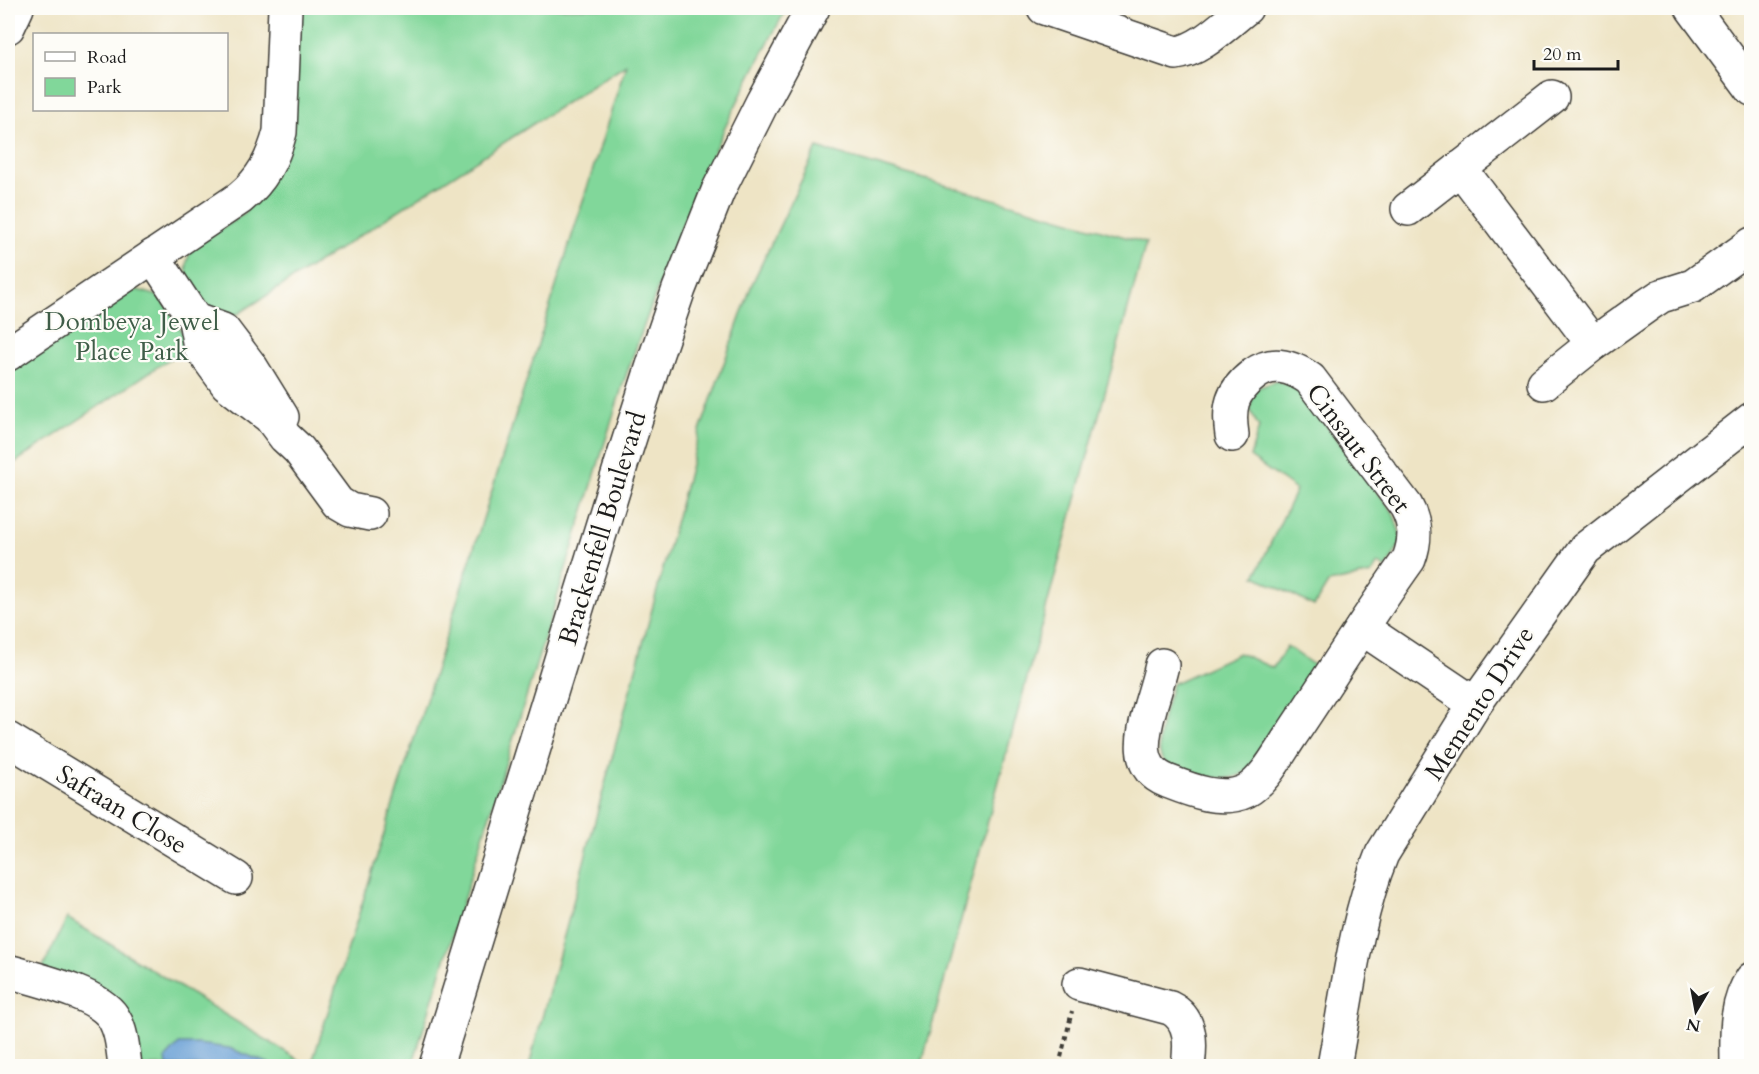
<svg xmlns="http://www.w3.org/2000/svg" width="1759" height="1074" font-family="Cardo,serif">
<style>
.green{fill:#81d79a;stroke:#4e7a5b;stroke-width:1.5}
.water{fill:#679fd5;stroke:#425e78;stroke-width:1.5}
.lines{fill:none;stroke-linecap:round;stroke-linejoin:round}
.minor-casing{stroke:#3c3a35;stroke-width:36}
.path{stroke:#3c3a35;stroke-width:4;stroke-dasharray:4.5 4.5;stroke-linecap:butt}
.minor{stroke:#fff;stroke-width:33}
.labels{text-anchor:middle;stroke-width:4.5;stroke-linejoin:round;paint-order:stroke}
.park-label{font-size:26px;fill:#3f5d48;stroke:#fdfcf7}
.street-label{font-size:26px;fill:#1c1c1c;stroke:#fdfcf7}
</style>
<rect width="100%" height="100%" fill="#fdfcf7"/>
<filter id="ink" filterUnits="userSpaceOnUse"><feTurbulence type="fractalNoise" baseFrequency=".0167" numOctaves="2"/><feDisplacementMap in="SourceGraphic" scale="12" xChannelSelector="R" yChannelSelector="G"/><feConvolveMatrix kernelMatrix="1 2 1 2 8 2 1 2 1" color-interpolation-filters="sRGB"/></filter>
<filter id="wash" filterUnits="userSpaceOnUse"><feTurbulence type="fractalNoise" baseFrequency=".008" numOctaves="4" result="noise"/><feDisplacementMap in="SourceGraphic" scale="24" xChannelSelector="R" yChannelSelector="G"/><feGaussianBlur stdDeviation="1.35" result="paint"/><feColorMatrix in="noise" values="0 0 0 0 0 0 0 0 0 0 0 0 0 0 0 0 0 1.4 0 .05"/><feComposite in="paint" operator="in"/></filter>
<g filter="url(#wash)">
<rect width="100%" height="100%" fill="#eee4c5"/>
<g class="green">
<path d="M 299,8 L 787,8 C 767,44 748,80 730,117 C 688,204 655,294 623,384 L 412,1066 L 311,1066 L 626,64 L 238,314 C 219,318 208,308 198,294 C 185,277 182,264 194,246 L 245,213 Z"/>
<polygon points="817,148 1146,243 921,1066 529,1066 700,431 752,284"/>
<polygon points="138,290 158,296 164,302 190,345 8,467 8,372 128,291"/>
<path d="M 1277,381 L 1297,387 L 1393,512 L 1402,540 L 1386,569 L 1378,563 L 1371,574 L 1328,583 L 1314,606 L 1255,576 L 1296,490 L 1250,457 L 1259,427 C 1248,409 1248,407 1257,388 Z"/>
<path d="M 1287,646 L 1319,669 L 1248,770 C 1233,781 1222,779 1204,776 C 1195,774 1182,773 1173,769 C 1145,758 1167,706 1172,684 L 1239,653 L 1273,668 Z"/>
<polygon points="67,918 309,1066 140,1066 43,967"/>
</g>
<polygon class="water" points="179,1044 198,1044 229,1048 270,1064 272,1066 167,1066 166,1058"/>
</g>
<g filter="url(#ink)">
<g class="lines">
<g class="minor-casing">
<g id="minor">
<path d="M 1044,8 L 1176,53 C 1201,50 1226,23 1246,8"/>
<polyline points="1692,8 1752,89"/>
<polyline points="8,27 17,8"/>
<polyline points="1460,168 1593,344"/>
<polyline points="1408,209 1552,97"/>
<polyline points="153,256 195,320 200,347 227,384 270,417 285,437 299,450 338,503 350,510 370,514"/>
<polyline points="195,320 223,330 251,367 282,417"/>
<path d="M 8,354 L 240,198 C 262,180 273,159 280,132 L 285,8"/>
<polyline points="1544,383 1593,344 1649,304 1661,296 1693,286 1752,244"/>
<polyline points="1362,628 1475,704"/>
<path d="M 1162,665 C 1159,678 1155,691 1151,704 C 1144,731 1132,767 1167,781 C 1190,790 1222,803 1246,791 C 1265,781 1280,751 1292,734 C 1331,676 1368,616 1409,559 C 1416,540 1416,524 1406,506 L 1310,379 C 1291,366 1272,360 1253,375 C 1231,392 1228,408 1232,435"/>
<polyline points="8,739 236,878"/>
<path d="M 8,971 C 35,979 98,993 113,1017 C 122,1031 123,1050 125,1066"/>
<path d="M 1079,984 L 1170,1008 C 1192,1019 1191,1044 1188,1066"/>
<polyline points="436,1066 621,465 656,356 679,289 718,191 763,101 813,8"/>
<path d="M 1334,1066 C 1347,997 1355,920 1382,854 L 1475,704 L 1585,549 L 1752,419"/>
<path d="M 1737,1066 C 1737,1036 1734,1005 1752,979"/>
</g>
</g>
<polyline class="path" points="1059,1066 1072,1011"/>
<use href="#minor" class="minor"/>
</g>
</g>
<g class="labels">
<g class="park-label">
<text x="132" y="330">Dombeya Jewel<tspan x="132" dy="30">Place Park</tspan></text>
</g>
<g class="street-label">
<text transform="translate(1359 448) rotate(53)" y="9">Cinsaut Street</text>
<text transform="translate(602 528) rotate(-73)" y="9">Brackenfell Boulevard</text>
<text transform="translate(1479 703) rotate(-57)" y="9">Memento Drive</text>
<text transform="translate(122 809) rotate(31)" y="9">Safraan Close</text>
</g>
</g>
<rect width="1759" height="1074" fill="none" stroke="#fdfcf7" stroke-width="30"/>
<rect x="33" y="33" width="195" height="78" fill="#fdfcf7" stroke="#a3a29f" stroke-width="1.5"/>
<rect x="45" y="52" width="30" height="9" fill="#ffffff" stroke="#a3a29f" stroke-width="1.5"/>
<text x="87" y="63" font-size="18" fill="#1c1c1c">Road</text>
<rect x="45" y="78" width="30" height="18" fill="#81d79a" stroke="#a3a29f" stroke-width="1.5"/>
<text x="87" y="93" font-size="18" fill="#1c1c1c">Park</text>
<g transform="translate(1696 1011) rotate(190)" stroke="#fdfcf7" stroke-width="4.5" paint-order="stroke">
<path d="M0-4.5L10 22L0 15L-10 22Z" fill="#1c1c1c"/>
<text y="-9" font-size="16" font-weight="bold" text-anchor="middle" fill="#1c1c1c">N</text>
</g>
<path d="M1534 60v9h84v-9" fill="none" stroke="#1c1c1c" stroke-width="3"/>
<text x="1543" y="60" font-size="18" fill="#1c1c1c" stroke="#fdfcf7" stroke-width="4.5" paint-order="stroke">20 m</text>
</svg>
